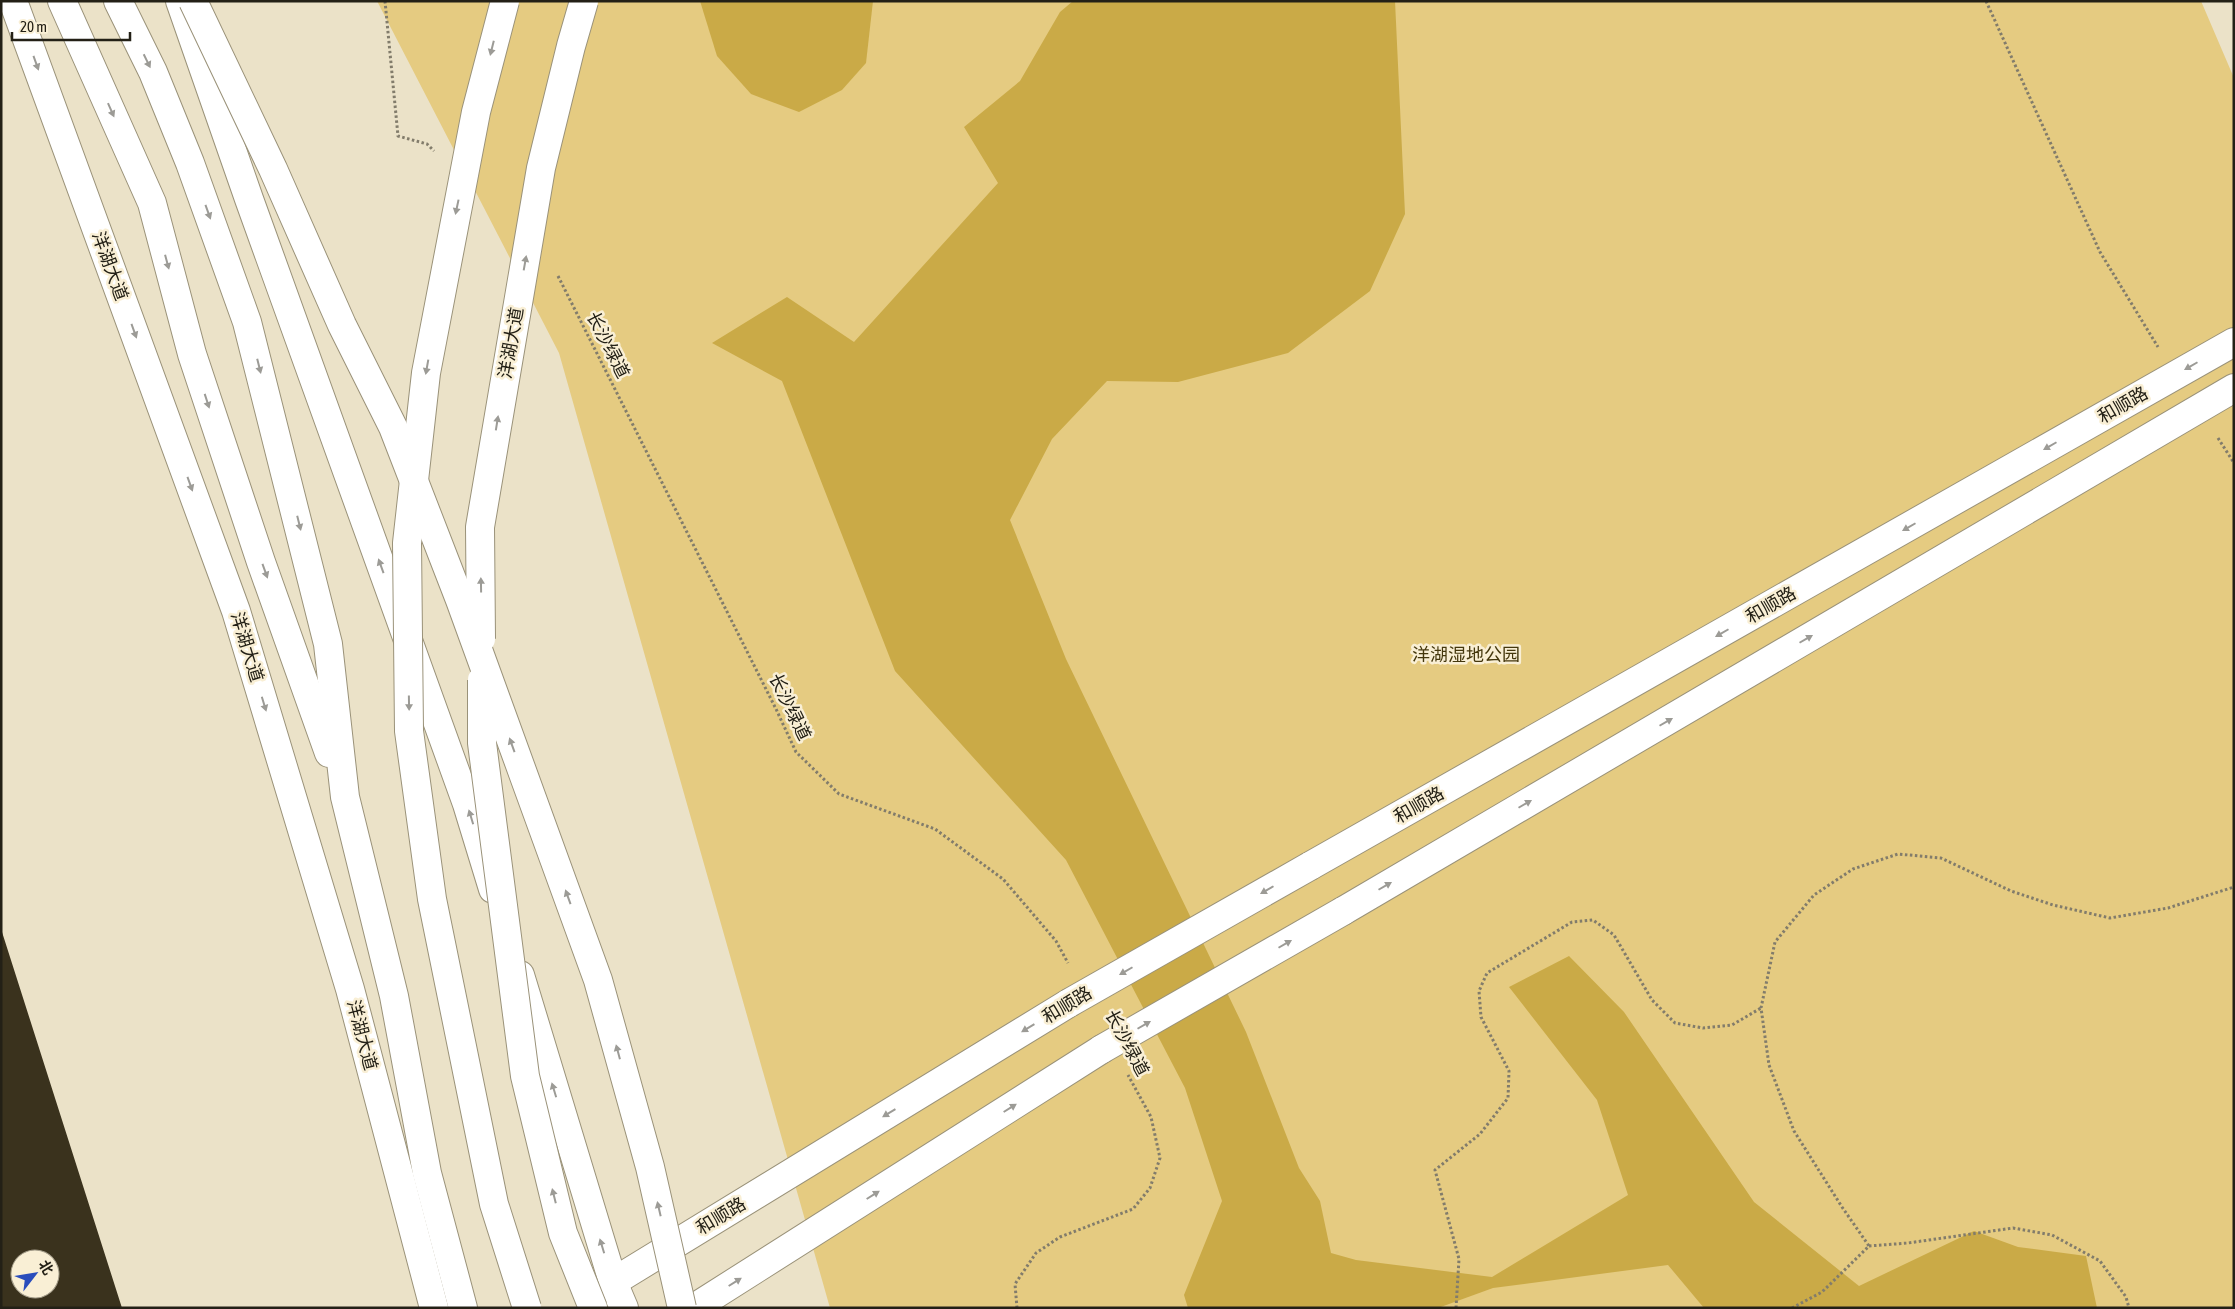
<svg xmlns="http://www.w3.org/2000/svg" width="2235" height="1309" font-family="'Asap Condensed','Noto Sans SC',sans-serif">
<style>
.green{fill:#e5cb81}
.water{fill:#caaa47}
.building{fill:#3a321d;fill-rule:evenodd}
.lines{fill:none;stroke-linecap:round;stroke-linejoin:round}
.major-casing{stroke:#9a9279;stroke-width:30}
.highway-casing{stroke:#9a9279;stroke-width:30}
.path{stroke:#827c6b;stroke-width:3;stroke-dasharray:2.5 2.5;stroke-linecap:butt}
.major{stroke:#fff;stroke-width:28}
.highway{stroke:#fff;stroke-width:28}
.major-bridge-casing{stroke:#9a9279;stroke-width:30;stroke-linecap:butt}
.highway-bridge-casing{stroke:#9a9279;stroke-width:30;stroke-linecap:butt}
.major-bridge{stroke:#fff;stroke-width:28}
.highway-bridge{stroke:#fff;stroke-width:28}
.oneway{fill:#9c9b96}
.labels{text-anchor:middle;stroke-width:5;stroke-linejoin:round;paint-order:stroke}
.street-label{font-size:18px;fill:#232016;stroke:#f9efd5}
.park-label{font-size:18px;fill:#44370c;stroke:#f9efd5}
</style>
<rect width="100%" height="100%" fill="#ebe2c8"/>
<polygon class="green" points="377,1 2201,1 2234,78 2234,1308 830,1308 559,353"/>
<g class="water">
<polygon points="700,1 873,1 866,63 842,90 799,112 751,94 717,56"/>
<polygon points="1073,1 1395,1 1405,214 1370,291 1288,353 1178,382 1107,381 1052,439 1010,520 1066,659 1246,1032 1299,1168 1320,1201 1331,1253 1356,1260 1492,1277 1628,1195 1597,1100 1509,987 1569,956 1624,1012 1754,1202 1859,1286 1974,1231 2018,1247 2086,1256 2097,1308 1704,1308 1668,1265 1493,1288 1438,1308 1188,1308 1184,1295 1222,1201 1185,1088 1066,860 895,671 782,381 712,343 787,297 854,342 998,183 964,127 1020,81 1060,12"/>
</g>
<path class="building" d="M 1,932 L 2,932 L 122,1308 L 1,1308 ZM 20,1259 L 50,1259 L 50,1289 L 20,1289 Z"/>
<g class="lines">
<g class="major-casing">
<g id="major">
<polyline points="13,1 236,611 350,989 434,1308"/>
<polyline points="180,1 249,199 467,804 493,889"/>
<polyline points="1310,866 2234,342"/>
<polyline points="1343,911 2234,388"/>
<polyline points="520,975 613,1282 624,1308"/>
<polyline points="613,1282 1069,1003"/>
<polyline points="694,1308 1102,1049"/>
</g>
</g>
<g class="highway-casing">
<g id="highway">
<polyline points="62,1 152,203 192,354 261,562 329,753"/>
<polyline points="118,1 153,72 190,163 247,322 328,644 345,797 394,996 427,1173 463,1308"/>
</g>
</g>
<g class="path">
<polyline points="385,1 398,136 427,144 434,151"/>
<polyline points="1986,1 2100,252 2158,347"/>
<polyline points="558,276 776,709 796,752 839,794 935,829 1003,879 1056,941 1068,963"/>
<polyline points="2218,438 2234,463"/>
<polyline points="1869,1246 1908,1243 2013,1228 2052,1235 2100,1261 2126,1297 2129,1308"/>
<polyline points="1017,1308 1015,1284 1036,1253 1060,1237 1133,1209 1150,1188 1160,1158 1151,1117 1128,1075"/>
<polyline points="1456,1308 1459,1259 1435,1170 1480,1134 1508,1098 1509,1071 1481,1017 1479,991 1487,973 1572,922 1593,920 1614,935 1652,1000 1675,1023 1703,1028 1732,1025 1761,1008"/>
<polyline points="1792,1308 1822,1292 1869,1246 1842,1207 1794,1131 1769,1065 1761,1008 1775,942 1814,895 1853,869 1898,854 1941,858 2011,891 2053,905 2110,918 2168,908 2234,887"/>
</g>
<use href="#major" class="major"/>
<use href="#highway" class="highway"/>
<g class="major-bridge-casing">
<g id="major-bridge">
<polyline points="1069,1003 1310,866"/>
<polyline points="1102,1049 1343,911"/>
</g>
</g>
<g class="highway-bridge-casing">
<g id="highway-bridge">
<polyline points="193,1 273,169 342,325 393,427 460,600 598,980 650,1167 682,1308"/>
<polyline points="505,1 476,112 426,373 407,543 409,731 432,899 494,1204 527,1308"/>
<polyline points="481,639 480,527 541,168 571,46 584,1"/>
<polyline points="482,680 482,743 525,1076 563,1233 593,1308"/>
</g>
</g>
<use href="#major-bridge" class="major-bridge"/>
<use href="#highway-bridge" class="highway-bridge"/>
</g>
<defs><path id="oneway-solid" d="M-6-.8H1V-3.2L6.5 0L1 3.2V.8H-6Z" transform="scale(1.25)"/></defs>
<g class="oneway">
<use href="#oneway-solid" transform="translate(492 48) rotate(104)"/>
<use href="#oneway-solid" transform="translate(147 61) rotate(64)"/>
<use href="#oneway-solid" transform="translate(36 63) rotate(70)"/>
<use href="#oneway-solid" transform="translate(111 110) rotate(66)"/>
<use href="#oneway-solid" transform="translate(457 207) rotate(102)"/>
<use href="#oneway-solid" transform="translate(208 212) rotate(70)"/>
<use href="#oneway-solid" transform="translate(167 262) rotate(75)"/>
<use href="#oneway-solid" transform="translate(525 263) rotate(-80)"/>
<use href="#oneway-solid" transform="translate(134 331) rotate(70)"/>
<use href="#oneway-solid" transform="translate(259 366) rotate(76)"/>
<use href="#oneway-solid" transform="translate(2191 366) rotate(150)"/>
<use href="#oneway-solid" transform="translate(427 367) rotate(100)"/>
<use href="#oneway-solid" transform="translate(207 401) rotate(72)"/>
<use href="#oneway-solid" transform="translate(497 423) rotate(-81)"/>
<use href="#oneway-solid" transform="translate(2050 446) rotate(150)"/>
<use href="#oneway-solid" transform="translate(190 484) rotate(70)"/>
<use href="#oneway-solid" transform="translate(299 523) rotate(76)"/>
<use href="#oneway-solid" transform="translate(1909 527) rotate(150)"/>
<use href="#oneway-solid" transform="translate(381 566) rotate(-110)"/>
<use href="#oneway-solid" transform="translate(265 571) rotate(70)"/>
<use href="#oneway-solid" transform="translate(481 585) rotate(-91)"/>
<use href="#oneway-solid" transform="translate(1722 633) rotate(150)"/>
<use href="#oneway-solid" transform="translate(1806 639) rotate(-30)"/>
<use href="#oneway-solid" transform="translate(409 703) rotate(89)"/>
<use href="#oneway-solid" transform="translate(264 704) rotate(73)"/>
<use href="#oneway-solid" transform="translate(1666 722) rotate(-30)"/>
<use href="#oneway-solid" transform="translate(512 745) rotate(-110)"/>
<use href="#oneway-solid" transform="translate(1525 804) rotate(-30)"/>
<use href="#oneway-solid" transform="translate(471 817) rotate(-107)"/>
<use href="#oneway-solid" transform="translate(1385 886) rotate(-30)"/>
<use href="#oneway-solid" transform="translate(1267 890) rotate(150)"/>
<use href="#oneway-solid" transform="translate(568 897) rotate(-110)"/>
<use href="#oneway-solid" transform="translate(1285 944) rotate(-30)"/>
<use href="#oneway-solid" transform="translate(1126 971) rotate(150)"/>
<use href="#oneway-solid" transform="translate(1144 1025) rotate(-30)"/>
<use href="#oneway-solid" transform="translate(1028 1028) rotate(149)"/>
<use href="#oneway-solid" transform="translate(618 1052) rotate(-105)"/>
<use href="#oneway-solid" transform="translate(554 1090) rotate(-107)"/>
<use href="#oneway-solid" transform="translate(1010 1108) rotate(-32)"/>
<use href="#oneway-solid" transform="translate(889 1113) rotate(149)"/>
<use href="#oneway-solid" transform="translate(873 1195) rotate(-32)"/>
<use href="#oneway-solid" transform="translate(554 1196) rotate(-104)"/>
<use href="#oneway-solid" transform="translate(659 1209) rotate(-103)"/>
<use href="#oneway-solid" transform="translate(602 1246) rotate(-107)"/>
<use href="#oneway-solid" transform="translate(735 1282) rotate(-32)"/>
</g>
<g class="labels">
<g class="street-label">
<text transform="translate(110 266) rotate(70)" y="6">洋湖大道</text>
<text transform="translate(511 343) rotate(-80)" y="6">洋湖大道</text>
<text transform="translate(608 345) rotate(63)" y="6">长沙绿道</text>
<text transform="translate(2123 405) rotate(-30)" y="6">和顺路</text>
<text transform="translate(1771 605) rotate(-30)" y="6">和顺路</text>
<text transform="translate(247 647) rotate(73)" y="6">洋湖大道</text>
<text transform="translate(790 707) rotate(64)" y="6">长沙绿道</text>
<text transform="translate(1419 805) rotate(-30)" y="6">和顺路</text>
<text transform="translate(1067 1005) rotate(-31)" y="6">和顺路</text>
<text transform="translate(362 1035) rotate(75)" y="6">洋湖大道</text>
<text transform="translate(1127 1043) rotate(62)" y="6">长沙绿道</text>
<text transform="translate(721 1216) rotate(-31)" y="6">和顺路</text>
</g>
<g class="park-label">
<text x="1466" y="661">洋湖湿地公园</text>
</g>
</g>
<rect width="2235" height="1309" fill="none" stroke="#232016" stroke-width="5"/>
<g transform="translate(35 1274) rotate(59)"><circle r="24" fill="#f9efd5" stroke="#a39c89"/>
<path d="M0-4L9 19L0 12L-9 19Z" fill="#2a4dbc"/>
<text y="-8" font-size="14" font-weight="bold" text-anchor="middle" fill="#232016">北</text>
</g>
<path d="M12 32v8h118v-8" fill="none" stroke="#232016" stroke-width="2.5"/>
<text x="20" y="32" font-size="15" fill="#232016" stroke="#f9efd5" stroke-width="4" paint-order="stroke">20 m</text>
</svg>
